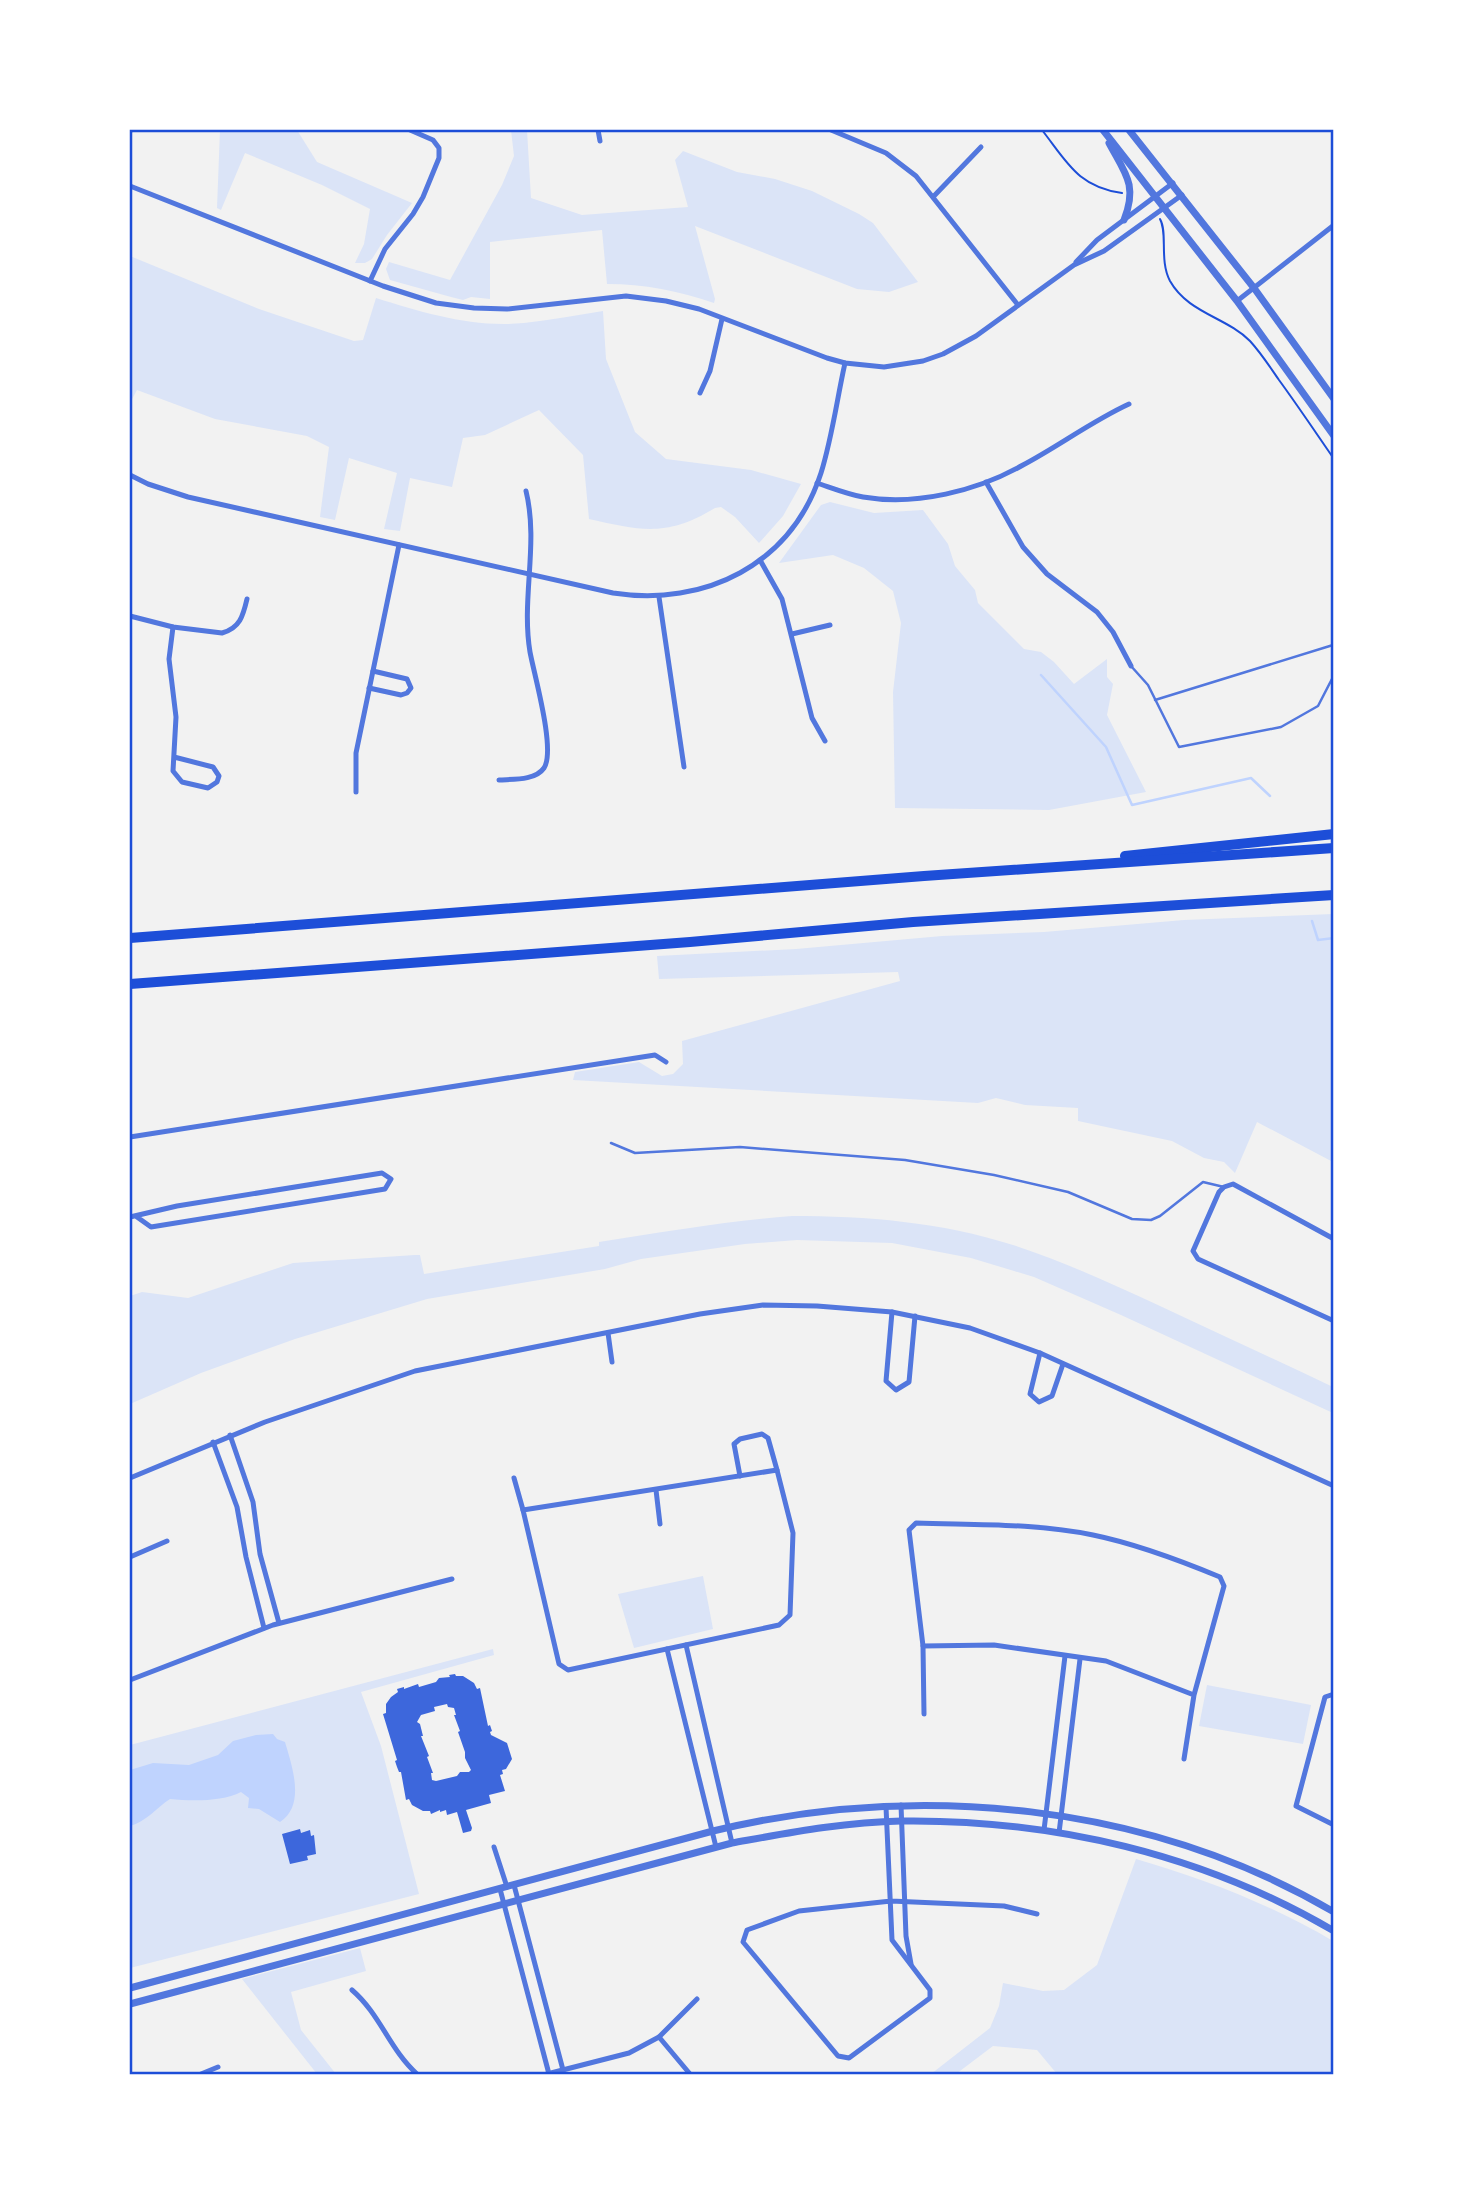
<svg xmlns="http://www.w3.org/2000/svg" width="1463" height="2204" font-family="Jost,sans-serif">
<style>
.green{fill:#dbe4f7}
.water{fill:#bfd3fe}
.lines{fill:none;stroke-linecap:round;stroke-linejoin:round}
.stream{stroke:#bfd3fe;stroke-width:2.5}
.building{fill:#3d67dc;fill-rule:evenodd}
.path{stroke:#1d4ed8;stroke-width:2}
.service{stroke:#5277de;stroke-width:2.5}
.minor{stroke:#5277de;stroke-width:5}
.tertiary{stroke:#5277de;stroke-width:7}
.motorway{stroke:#1d4ed8;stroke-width:10}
.neatline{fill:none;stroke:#1d4ed8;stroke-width:2.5}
</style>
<rect width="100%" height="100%" fill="#f2f2f2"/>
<g class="green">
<polygon points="220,130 297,130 317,162 412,203 387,235 372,259 365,263 355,263 364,244 370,209 322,185 245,153 221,210 217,208"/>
<path d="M 511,130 L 527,130 L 531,198 L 582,215 L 688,207 L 675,160 L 683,151 L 737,172 L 775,179 L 812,191 L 859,214 L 873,223 L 918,282 L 889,292 L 857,289 L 695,226 L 715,299 L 714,303 C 679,291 644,284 607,284 L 602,230 L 490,242 L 490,299 L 471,297 L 463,300 L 451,297 L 390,280 L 386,269 L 389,262 L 450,280 L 502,185 L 514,156 Z"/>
<path d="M 130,256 L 259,309 L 354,341 L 363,340 L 376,298 C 424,313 473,328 524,323 C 550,320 577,315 603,311 L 606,359 L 635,432 L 666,459 L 751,470 L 801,484 L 783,516 L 759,543 L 735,517 L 721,507 L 715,508 C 667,537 642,531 589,519 L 583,455 L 539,410 L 485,435 L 463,438 L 452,487 L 410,478 L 400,531 L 384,529 L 397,473 L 349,458 L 335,520 L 320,517 L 329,447 L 307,436 L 215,419 L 137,390 L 130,403 Z"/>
<polygon points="830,502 874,513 923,510 948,544 955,566 975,590 978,603 1024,649 1041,652 1054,662 1074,684 1107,659 1107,677 1113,684 1107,715 1146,792 1049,810 895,808 893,692 901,623 893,591 864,568 833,555 779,563 821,505"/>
<polygon points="1333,914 1333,1162 1257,1122 1235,1173 1224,1162 1204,1158 1172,1141 1078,1121 1078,1108 1025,1105 996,1098 978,1103 573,1080 575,1072 639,1062 662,1076 673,1074 683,1064 682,1041 900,981 898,972 659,979 657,956 796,949 942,936 1044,932 1184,920"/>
<path d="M 792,1216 C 867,1216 941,1222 1013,1245 C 1063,1261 1112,1284 1160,1306 C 1218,1333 1276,1360 1333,1387 L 1333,1413 L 1121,1315 L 1034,1277 L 971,1258 L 892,1243 L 797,1240 L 745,1244 L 641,1259 L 605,1269 L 427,1299 L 295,1339 L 201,1373 L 130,1404 L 130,1296 L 142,1292 L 188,1298 L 293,1263 L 415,1255 L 420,1255 L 424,1274 L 599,1246 L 599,1242 C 663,1232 727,1221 792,1216 Z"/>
<polygon points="703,1576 713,1629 634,1648 618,1594"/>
<polygon points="493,1649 494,1655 361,1692 381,1746 419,1894 130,1968 130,1745"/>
<polygon points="1207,1685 1311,1705 1303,1744 1199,1726"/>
<path d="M 1136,1859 C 1205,1879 1272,1905 1333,1941 L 1333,2074 L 1057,2074 L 1037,2050 L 993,2046 L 956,2074 L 931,2074 L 990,2028 L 999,2006 L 1003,1983 L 1043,1991 L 1064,1990 L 1097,1965 Z"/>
<polygon points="360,1948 366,1971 291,1992 301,2030 336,2074 317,2074 242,1979"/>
</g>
<path class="water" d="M 273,1734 L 277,1739 L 285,1742 C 292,1766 306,1805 280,1822 L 259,1809 L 248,1808 L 249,1798 L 241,1792 C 222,1802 191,1801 170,1799 C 156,1808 146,1822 130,1826 L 130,1770 L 153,1763 L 189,1765 L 218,1755 L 233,1741 L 256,1735 Z"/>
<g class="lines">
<g class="stream">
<polyline points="1041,675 1106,747 1132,805 1251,778 1270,796"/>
<polyline points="1312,921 1318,940 1334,938"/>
</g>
</g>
<g class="building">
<path d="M 455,1674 L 456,1676 L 463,1676 L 474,1683 L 477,1689 L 480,1688 L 488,1726 L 490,1725 L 492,1731 L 490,1732 L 491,1735 L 507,1743 L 512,1759 L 506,1769 L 502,1770 L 503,1774 L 500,1775 L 505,1791 L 489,1795 L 491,1803 L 466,1810 L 472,1828 L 471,1831 L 463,1833 L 457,1812 L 447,1815 L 446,1810 L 440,1812 L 440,1810 L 431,1814 L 430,1811 L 423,1811 L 412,1805 L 409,1799 L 406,1800 L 401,1772 L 399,1772 L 397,1767 L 395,1761 L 397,1760 L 383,1714 L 386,1713 L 386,1704 L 391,1697 L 398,1692 L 397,1689 L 404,1687 L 404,1689 L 418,1684 L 419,1687 L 436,1682 L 439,1678 L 450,1677 L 449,1675 ZM 447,1704 L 448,1707 L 454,1708 L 456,1715 L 454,1715 L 460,1731 L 458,1732 L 465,1752 L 465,1758 L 471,1770 L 469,1772 L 460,1772 L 457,1776 L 436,1781 L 432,1780 L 431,1773 L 433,1773 L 427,1757 L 429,1756 L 421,1736 L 423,1736 L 420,1724 L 417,1722 L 421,1715 L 435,1711 L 434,1707 Z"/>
<polygon points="300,1829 301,1833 310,1830 311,1836 314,1835 316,1854 307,1856 308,1860 290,1864 282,1834"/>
</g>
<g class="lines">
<g class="path">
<path d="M 1042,130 C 1067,162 1078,187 1122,193"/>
<path d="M 1160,219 C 1168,233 1159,260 1170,281 C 1188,313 1226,317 1250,341 C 1261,353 1270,367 1279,380 C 1298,406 1316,433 1334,459"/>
</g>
<g class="service">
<polyline points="1131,666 1148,685 1179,747 1281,727 1318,706 1334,675"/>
<polyline points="1155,700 1333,645 1334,647"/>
<polyline points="611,1143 635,1153 740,1147 905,1160 994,1175 1068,1192 1132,1219 1151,1220 1160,1216 1203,1182 1224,1187"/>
</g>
<g class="minor">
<polyline points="598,130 600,141"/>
<polyline points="831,130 886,153 916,176 1018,305"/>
<polyline points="130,131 130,130"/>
<polyline points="130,186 383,286 436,303 474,308 507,309 626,296 666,301 699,309 827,358 845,363 884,367 923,361 943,354 976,336 1074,265 1104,251 1182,195"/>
<polyline points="933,197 981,147"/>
<polyline points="1076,262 1097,240 1173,183"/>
<polyline points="370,281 385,249 413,214 423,197 439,158 439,148 433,140 410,130"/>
<polyline points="1237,301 1334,225"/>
<polyline points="700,393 710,371 722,319"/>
<path d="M 130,475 L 148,484 L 188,497 L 613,593 C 705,607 791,565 821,473 C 832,438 837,399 845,363"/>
<polyline points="986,482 1023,547 1047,574 1097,612 1113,632 1131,666"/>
<path d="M 817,483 C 832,488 847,494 863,497 C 916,506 977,491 1023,465 C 1059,446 1092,421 1129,404"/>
<polyline points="760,560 782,599 812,718 825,741"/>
<polyline points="659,597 684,767"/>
<path d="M 130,616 L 173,627 L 222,633 C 240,628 243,616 247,599"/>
<polyline points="173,627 169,659 176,717 173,771 182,782 208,788 217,782 219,776 213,767 174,757"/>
<polyline points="792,634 830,625"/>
<polyline points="369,688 401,695 407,693 411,688 407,679 373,671"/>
<path d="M 499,780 C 512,779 535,781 544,768 C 556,750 534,674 530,652 C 521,598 539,544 526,491"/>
<polyline points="356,792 356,753 399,545"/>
<polyline points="130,1137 655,1055 666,1062"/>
<polyline points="130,1217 177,1206 382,1173 391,1179 385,1189 151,1227 137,1217"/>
<polyline points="1334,1239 1233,1184 1224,1187 1219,1192 1193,1251 1198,1259 1334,1321"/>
<polyline points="892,1312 886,1381 896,1390 909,1382 915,1316"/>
<polyline points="608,1333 612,1362"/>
<polyline points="1040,1353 1030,1394 1039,1402 1052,1396 1063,1364"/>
<polyline points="230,1435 253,1502 260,1554 279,1623"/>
<polyline points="213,1442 237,1507 246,1557 264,1628"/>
<polygon points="777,1470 793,1533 790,1615 779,1625 568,1670 559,1664 523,1510"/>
<polyline points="740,1476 734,1444 740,1439 762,1434 768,1438 777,1470"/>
<polyline points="130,1478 265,1422 415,1371 700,1314 763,1305 817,1306 892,1312 970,1328 1040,1353 1334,1486"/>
<polyline points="514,1478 523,1510"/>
<polyline points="656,1490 660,1524"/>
<polyline points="130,1557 167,1541"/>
<polyline points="686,1645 732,1843"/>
<polyline points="923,1646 924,1714"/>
<polyline points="667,1649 716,1847"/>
<polyline points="130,1680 273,1625 452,1579"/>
<polyline points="1334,1694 1325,1697 1296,1806 1334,1825"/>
<path d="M 1184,1759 L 1194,1695 L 1224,1586 L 1220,1577 C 1179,1560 1137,1544 1093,1535 C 1035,1523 975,1525 916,1523 L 909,1530 L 923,1646 L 994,1645 L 1106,1661 L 1194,1695"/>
<polyline points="901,1805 906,1936 911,1964"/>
<polyline points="886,1807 892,1940 930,1990 930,1998 849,2058 838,2056 743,1942 747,1930 799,1911 891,1901 1004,1906 1037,1914"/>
<polyline points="1044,1830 1065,1656"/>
<polyline points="1059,1833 1080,1659"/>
<polyline points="494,1847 507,1887"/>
<polyline points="514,1885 563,2070"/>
<polyline points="500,1889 549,2074"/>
<path d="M 352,1990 C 380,2014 390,2050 417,2074"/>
<polyline points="659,2037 697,1999"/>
<polyline points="201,2074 218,2067"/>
<polyline points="547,2074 629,2053 659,2037 690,2074"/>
</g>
<g class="tertiary">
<polyline points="1103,130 1237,301 1334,436"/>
<polyline points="1129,130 1254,288 1334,399"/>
<path d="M 1109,143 C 1125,173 1138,185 1124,220"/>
<path d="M 130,1988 L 713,1831 C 919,1781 1148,1803 1334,1912"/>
<path d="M 130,2004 L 732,1843 C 788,1833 844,1822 901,1821 C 1052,1819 1203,1854 1334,1931"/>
</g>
<g class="motorway">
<polyline points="1125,856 1334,834"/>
<polyline points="130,938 924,876 1334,848"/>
<polyline points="130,984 690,942 913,922 1334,895"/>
</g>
</g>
<rect width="1463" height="2204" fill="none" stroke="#ffffff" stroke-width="262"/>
<rect x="131" y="131" width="1201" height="1942" class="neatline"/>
</svg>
